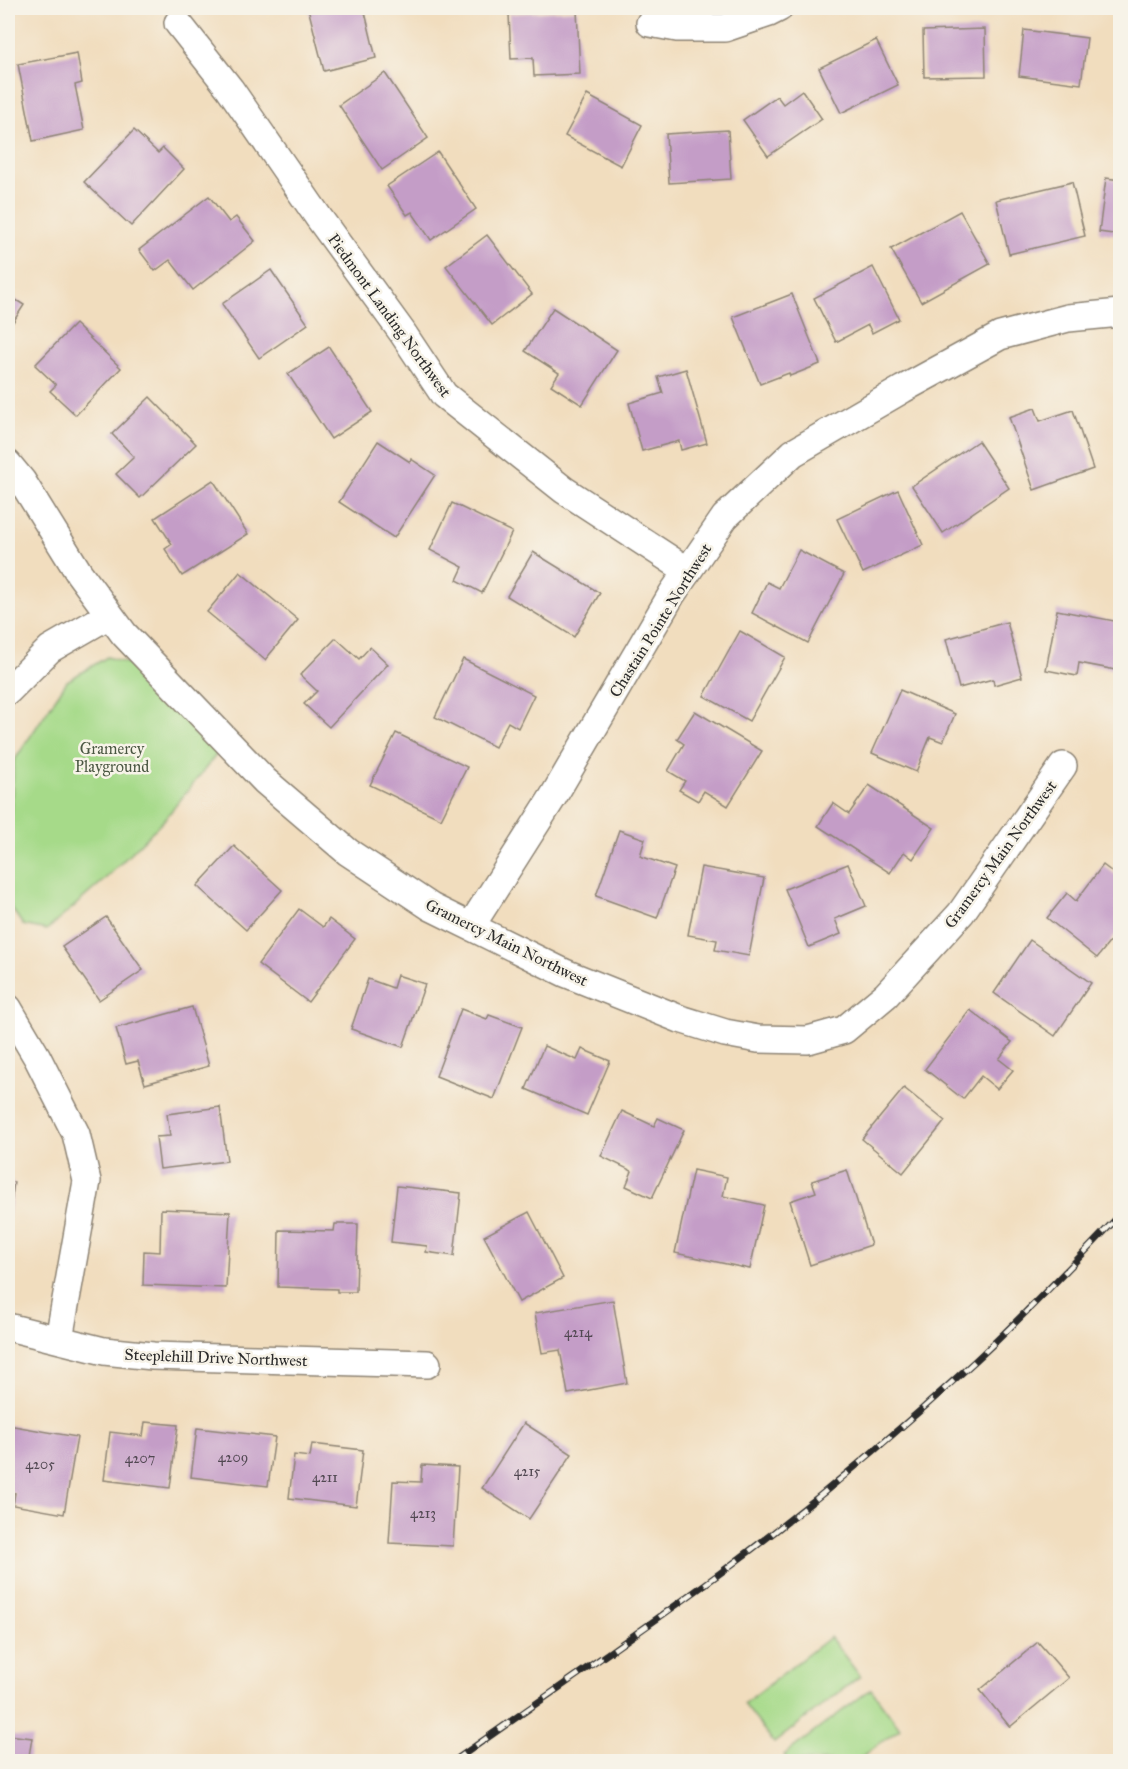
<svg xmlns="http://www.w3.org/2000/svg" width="1128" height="1769" font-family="'IM FELL Great Primer',serif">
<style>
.green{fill:#a6da89;stroke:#68825a;stroke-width:1.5}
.building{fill:#c49dc7}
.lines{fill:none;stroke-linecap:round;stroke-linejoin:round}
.minor-casing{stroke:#8e8474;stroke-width:30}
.minor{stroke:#fff;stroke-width:27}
.rail-casing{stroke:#2b2b2b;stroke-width:7}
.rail{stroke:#f7f3e8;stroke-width:4.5;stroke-dasharray:14;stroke-linecap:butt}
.labels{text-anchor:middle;stroke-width:5;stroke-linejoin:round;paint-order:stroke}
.number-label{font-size:14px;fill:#514852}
.street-label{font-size:16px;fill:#2b2b2b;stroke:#f7f3e8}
.park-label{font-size:16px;fill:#4a5742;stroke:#f7f3e8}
</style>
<rect width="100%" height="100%" fill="#f7f3e8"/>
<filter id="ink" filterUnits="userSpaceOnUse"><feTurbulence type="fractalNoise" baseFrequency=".0167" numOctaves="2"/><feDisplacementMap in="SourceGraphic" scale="12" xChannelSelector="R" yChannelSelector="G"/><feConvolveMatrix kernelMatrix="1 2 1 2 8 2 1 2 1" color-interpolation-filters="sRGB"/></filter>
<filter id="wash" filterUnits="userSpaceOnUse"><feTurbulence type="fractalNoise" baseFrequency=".008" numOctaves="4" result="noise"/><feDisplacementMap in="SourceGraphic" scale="24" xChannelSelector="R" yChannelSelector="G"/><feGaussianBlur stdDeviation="1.35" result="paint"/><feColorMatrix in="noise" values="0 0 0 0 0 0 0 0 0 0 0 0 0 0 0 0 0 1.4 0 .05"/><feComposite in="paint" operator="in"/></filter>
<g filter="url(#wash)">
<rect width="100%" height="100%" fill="#f1ddbe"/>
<g class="green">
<polygon points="107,657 130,664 221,749 164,820 103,881 47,930 23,925 8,903 8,847 14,761 67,681"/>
<polygon points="830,1637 860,1676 774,1743 744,1704"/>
<polygon points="871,1689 900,1728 856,1761 789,1761 784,1755"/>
</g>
<g id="blocks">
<g class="building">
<polygon points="308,8 364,8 376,58 324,71"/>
<polygon points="577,10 580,74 534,76 533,58 511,59 509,14"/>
<polygon points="985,29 986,76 924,77 923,31"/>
<polygon points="1024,30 1087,38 1081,84 1019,76"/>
<polygon points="876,40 898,85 841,113 819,68"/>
<polygon points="77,53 82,83 75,85 84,130 33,141 18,64"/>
<polygon points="385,73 428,138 382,170 339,105"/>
<polygon points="802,90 822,119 768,156 743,120 777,96 783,104"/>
<polygon points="587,95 642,125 621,166 565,136"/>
<polygon points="134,130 158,153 163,148 184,169 131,226 84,182"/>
<polygon points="728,130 731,179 669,183 666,134"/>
<polygon points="438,152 476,209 431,240 412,212 407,215 387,186"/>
<polygon points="1106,178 1120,180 1120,235 1099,232"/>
<polygon points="1072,182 1085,236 1009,254 996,200"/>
<polygon points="209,196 229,222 236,217 255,241 193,290 170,260 155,271 139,250"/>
<polygon points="960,211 990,264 921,302 891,249"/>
<polygon points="487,235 532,294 492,325 446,266"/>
<polygon points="873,267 899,319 872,333 868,325 836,342 814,298"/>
<polygon points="271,270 308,324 259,358 222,304"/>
<polygon points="792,294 820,364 790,376 789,373 760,384 733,317"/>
<polygon points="8,295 24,305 8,330"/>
<polygon points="553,308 617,350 582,405 551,385 559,373 525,351"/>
<polygon points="75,324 121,368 76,415 50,391 56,385 35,365"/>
<polygon points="329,347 372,412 331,439 288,374"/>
<polygon points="686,369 707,443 681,450 679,441 642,451 629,403 663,393 658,377"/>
<polygon points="150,397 196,444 140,498 116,474 134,457 112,434"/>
<polygon points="1035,408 1040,421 1073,410 1093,469 1034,490 1009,417"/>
<polygon points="378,441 410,462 411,459 435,475 394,538 339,502"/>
<polygon points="978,441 1009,488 943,533 912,486"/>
<polygon points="213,480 248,534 182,576 165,549 172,544 155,518"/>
<polygon points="898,490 923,545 863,573 837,519"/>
<polygon points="452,503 512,532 482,593 457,580 463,567 430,550"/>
<polygon points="799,550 844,574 808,643 752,613 767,582 779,588"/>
<polygon points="533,552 600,593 574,637 507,596"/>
<polygon points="240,572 298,620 265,660 207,612"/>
<polygon points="1057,610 1120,622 1120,647 1116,670 1079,663 1077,676 1046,670"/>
<polygon points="1007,622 1022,677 994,685 993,679 959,688 946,639"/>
<polygon points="740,631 785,657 749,721 704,696"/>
<polygon points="336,638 359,659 370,647 388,664 329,727 304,704 317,691 300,675"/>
<polygon points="463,659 534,695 518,728 508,722 495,747 435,717"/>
<polygon points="900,690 955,714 943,742 930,737 916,772 872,753"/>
<polygon points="695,711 762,751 728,806 704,791 698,801 679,790 685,781 668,771 684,744 677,739"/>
<polygon points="396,733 467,767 441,819 370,785"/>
<polygon points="869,785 934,828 913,859 904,852 890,873 818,826 833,803 849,814"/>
<polygon points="619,830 645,839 640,856 675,868 657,918 596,896"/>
<polygon points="234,846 282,890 246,930 197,886"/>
<polygon points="848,864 866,906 835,919 841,934 809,947 785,889"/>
<polygon points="1103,865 1120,878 1120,929 1097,958 1047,918 1067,893 1076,901"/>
<polygon points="701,867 764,878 749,956 715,950 717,940 688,935"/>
<polygon points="299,909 323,927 329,919 355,939 308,1002 258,964"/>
<polygon points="106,917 143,970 99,1000 62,947"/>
<polygon points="1030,940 1091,983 1055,1036 994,993"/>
<polygon points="397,975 425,984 403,1047 351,1029 368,979 393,988"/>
<polygon points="192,1007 209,1066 145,1084 138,1061 126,1064 116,1028"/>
<polygon points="461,1009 487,1019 489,1015 522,1027 494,1099 436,1076"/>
<polygon points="970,1010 1012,1042 999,1059 1013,1070 997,1089 981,1076 963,1099 925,1069"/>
<polygon points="544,1046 577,1060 582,1049 610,1061 587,1115 526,1089"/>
<polygon points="904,1088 945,1121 903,1173 862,1139"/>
<polygon points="220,1107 227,1161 160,1169 156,1137 170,1136 167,1114"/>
<polygon points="622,1111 654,1126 658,1118 684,1130 652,1198 626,1186 632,1171 601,1156"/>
<polygon points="693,1170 727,1177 723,1196 764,1205 750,1269 675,1253"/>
<polygon points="847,1170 871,1245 810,1265 790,1201 816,1192 812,1181"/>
<polygon points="8,1181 14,1182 9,1217 8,1217"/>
<polygon points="397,1186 461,1193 454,1256 426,1252 427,1246 391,1242"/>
<polygon points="161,1209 230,1212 226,1288 143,1285 144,1251 160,1252"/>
<polygon points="529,1212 563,1278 519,1302 484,1236"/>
<polygon points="335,1224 358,1224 356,1292 337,1292 337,1289 278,1287 279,1230 334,1231"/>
<polygon points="613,1300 627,1383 568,1394 560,1350 542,1353 535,1313"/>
<polygon points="145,1422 178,1425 170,1488 104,1480 110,1432 143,1436"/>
<polygon points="524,1423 572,1454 529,1519 482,1488"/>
<polygon points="8,1425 77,1437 64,1514 13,1505 15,1493 8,1492"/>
<polygon points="197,1428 275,1437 268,1486 191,1477"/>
<polygon points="312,1444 363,1450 356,1506 289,1498 294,1455 310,1457"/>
<polygon points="422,1465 458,1467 453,1546 389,1543 393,1481 421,1482"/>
<polygon points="1038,1642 1069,1678 1010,1727 980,1690"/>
<polygon points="8,1735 32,1738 28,1762 8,1762"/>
</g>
</g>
</g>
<g filter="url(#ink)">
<use href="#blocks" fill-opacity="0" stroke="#8e8474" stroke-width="1.5"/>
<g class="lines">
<g class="minor-casing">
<g id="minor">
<polyline points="178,23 230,89 319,218 402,332 444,395 564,490 688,571"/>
<polyline points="650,23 677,28 725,28 769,13 779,8"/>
<polyline points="8,464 22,481 79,573 124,634 265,781 348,852 431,907 565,973 680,1019 725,1033 758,1039 808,1040 844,1030 886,995 961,913 1063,766"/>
<polyline points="8,691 50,649 109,615"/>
<polyline points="471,926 553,797 672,594 725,517 793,453 903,389 1000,336 1068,318 1120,313"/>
<polyline points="8,1008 37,1057 76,1134 87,1181 59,1339"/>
<polyline points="8,1327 104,1351 153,1356 427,1364"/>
</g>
</g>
<use href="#minor" class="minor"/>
<g class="rail-casing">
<path id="rail" d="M 453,1762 C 544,1697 637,1635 727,1568 C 813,1504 895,1435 974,1362 C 1025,1315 1072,1265 1120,1215"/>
</g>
<use href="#rail" class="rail"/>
</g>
</g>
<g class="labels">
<g class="number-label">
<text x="578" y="1337">4214</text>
<text x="233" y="1462">4209</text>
<text x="140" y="1463">4207</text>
<text x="40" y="1469">4205</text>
<text x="527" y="1476">4215</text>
<text x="325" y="1482">4211</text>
<text x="423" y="1518">4213</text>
</g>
<g class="street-label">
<text transform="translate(390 315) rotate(54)" y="6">Piedmont Landing Northwest</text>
<text transform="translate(660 620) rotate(-58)" y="6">Chastain Pointe Northwest</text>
<text transform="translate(1000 854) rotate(-54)" y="6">Gramercy Main Northwest</text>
<text transform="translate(507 942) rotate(26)" y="6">Gramercy Main Northwest</text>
<text transform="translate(216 1357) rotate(2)" y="6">Steeplehill Drive Northwest</text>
</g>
<g class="park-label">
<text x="112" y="754">Gramercy<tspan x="112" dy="18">Playground</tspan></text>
</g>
</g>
<rect width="1128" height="1769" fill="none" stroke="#f7f3e8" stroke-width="30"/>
</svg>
